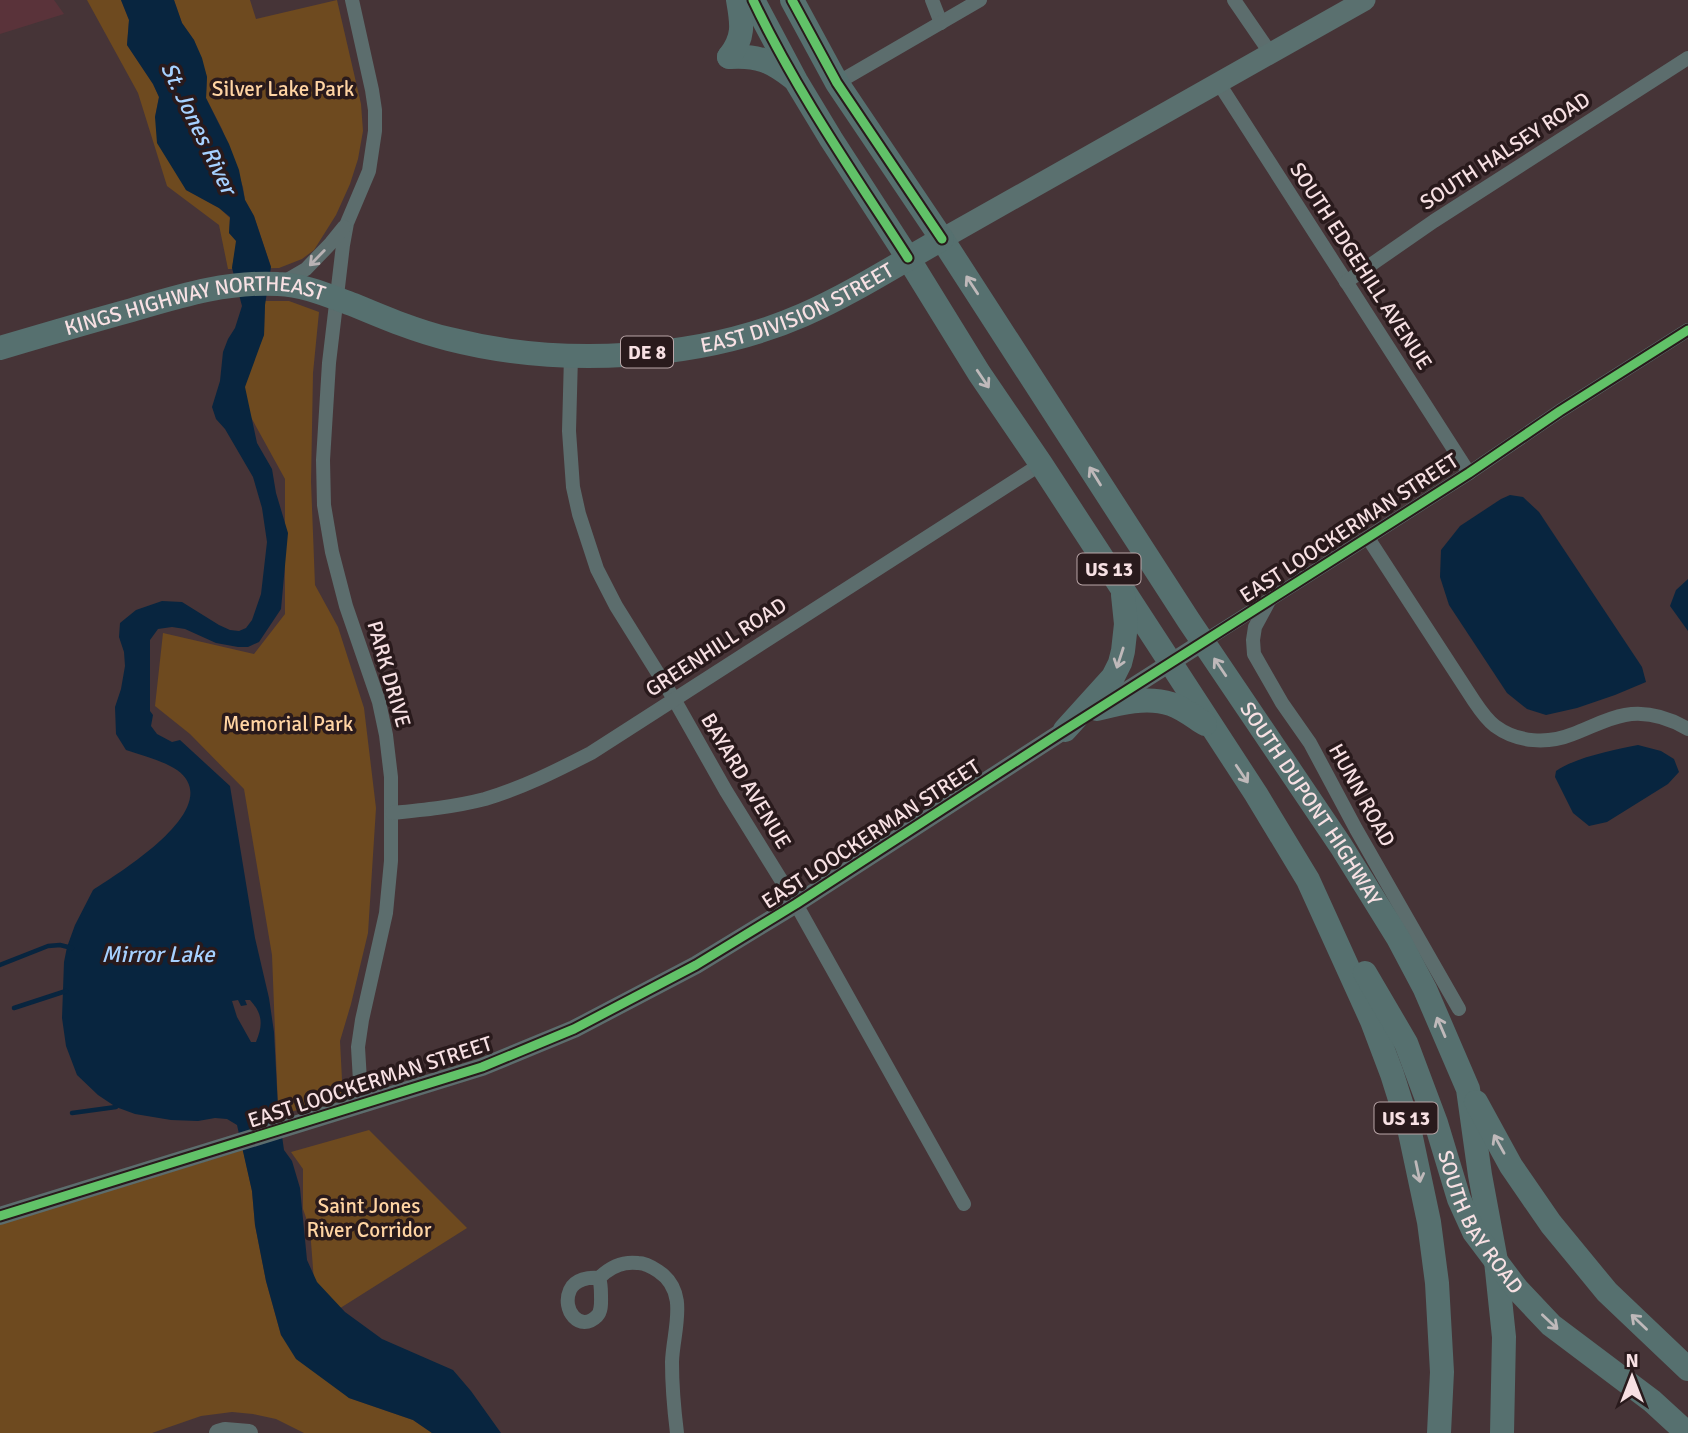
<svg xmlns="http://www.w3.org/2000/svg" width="1688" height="1433" font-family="Signika,sans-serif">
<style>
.built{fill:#5a333a}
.green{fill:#6e4a1f}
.water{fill:#08253f;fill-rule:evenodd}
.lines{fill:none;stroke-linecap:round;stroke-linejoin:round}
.stream{stroke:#08253f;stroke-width:4.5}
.minor{stroke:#5c6d6d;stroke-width:14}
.tertiary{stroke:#5c6d6d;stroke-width:18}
.secondary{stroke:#5a706f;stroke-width:21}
.trunk{stroke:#56706f;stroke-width:24}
.cycleway-casing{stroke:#291a1c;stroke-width:13}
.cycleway{stroke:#61c268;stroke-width:9}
.oneway{stroke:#b9b2b4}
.oneway2{stroke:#bfb9ba}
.labels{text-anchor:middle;stroke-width:7;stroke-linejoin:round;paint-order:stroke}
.shield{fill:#291a1c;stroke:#b9a5a7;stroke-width:2}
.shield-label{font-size:19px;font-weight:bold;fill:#f7e0e3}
.park-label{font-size:21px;fill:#ffd4a3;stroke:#291a1c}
.street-label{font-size:21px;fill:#f7e0e3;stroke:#291a1c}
.water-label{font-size:23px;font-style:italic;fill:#a6d1ff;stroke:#291a1c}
</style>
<rect width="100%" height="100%" fill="#463437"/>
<polygon class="built" points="0,0 54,0 64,14 0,34"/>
<g class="green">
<polygon points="87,0 121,0 129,20 127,45 153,84 159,97 155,117 186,190 219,208 230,218 229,233 237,241 232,268 271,267 254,216 245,200 243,187 222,129 206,98 207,77 194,40 182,23 174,0 250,0 256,19 337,0 361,104 363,131 358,159 350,184 336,215 314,250 302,259 279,268 228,269 219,225 167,186 138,93"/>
<polygon points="265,301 289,301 319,312 313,373 311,482 315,585 338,627 364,708 376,808 368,933 351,1004 340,1041 343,1099 333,1103 284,1113 278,1108 272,955 244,789 190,734 155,706 163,633 254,654 285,614 285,479 247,410 244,380 264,335"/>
<polygon points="369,1130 467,1228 334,1312 314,1281 310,1229 303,1209 303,1169 291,1152"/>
<polygon points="243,1150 252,1191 255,1225 266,1281 281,1335 349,1398 413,1420 432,1433 304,1433 276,1419 253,1414 232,1412 201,1416 152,1433 0,1433 0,1224"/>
</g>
<g class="water">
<path d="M 121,0 L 174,0 L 182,23 L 194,40 L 202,58 L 207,77 L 206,98 L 229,144 L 239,170 L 245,200 L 254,216 L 271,267 L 265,305 L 264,335 L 245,387 L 257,443 L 272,469 L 276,493 L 288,533 L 281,609 L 259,642 L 248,647 L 238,647 L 216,643 L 185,629 L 172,627 L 158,629 L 150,640 L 150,711 L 153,715 L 151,726 L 157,734 L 172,742 L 180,740 L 230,786 L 255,938 L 269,998 L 274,1032 L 278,1108 L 284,1150 L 292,1161 L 300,1188 L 307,1260 L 317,1282 L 345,1312 L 382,1339 L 453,1370 L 471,1391 L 501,1433 L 432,1433 L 413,1420 L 349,1398 L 296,1359 L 281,1335 L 266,1281 L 255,1225 L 252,1191 L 237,1125 L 227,1119 L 215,1118 L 198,1121 L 171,1120 L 135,1114 L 116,1107 L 98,1095 L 77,1075 L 66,1046 L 62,1018 L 64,962 L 67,947 L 75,925 L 93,890 C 119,873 228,807 177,770 C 162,760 143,756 126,750 L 116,734 L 115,707 L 121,689 L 125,666 L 124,652 L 119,637 L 120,623 L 136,610 L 162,601 L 182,602 L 219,625 L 230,630 L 239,631 L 246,628 L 252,620 L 261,594 L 267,542 L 262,508 L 253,477 L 225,429 L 216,419 L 212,407 L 220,381 L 223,352 L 228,339 L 235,328 L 242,306 L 232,268 L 236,241 L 229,233 L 230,217 L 219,208 L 186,190 L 157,143 L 155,117 L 159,97 L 153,84 L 127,45 L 129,20 ZM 238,1000 L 241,1006 L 247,1005 L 245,1000 L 250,1000 C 263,1014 263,1025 256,1042 L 251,1042 L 237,1017 L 232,1001 Z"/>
<polygon points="1510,495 1523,497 1539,512 1642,667 1646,682 1615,695 1577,708 1546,715 1527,709 1507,693 1449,605 1440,577 1441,550 1460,526 1501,499"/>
<polygon points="1688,579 1688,631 1670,606 1676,590"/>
<path d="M 1638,745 L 1661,751 L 1674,759 L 1679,772 L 1668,784 L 1607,822 L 1589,826 L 1573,813 L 1555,777 L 1556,771 C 1576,757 1614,750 1638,745 Z"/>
</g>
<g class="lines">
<g class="stream">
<polyline points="0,965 48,946 60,945 72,948"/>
<polyline points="14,1008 66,991"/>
<polyline points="72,1113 116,1107"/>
</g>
<g class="minor">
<polyline points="352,0 372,90 375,110 375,131 369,171 347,223 343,245 329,363 323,460 324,505 332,552 346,606 379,702 386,735 391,777 391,861 386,913 362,1020 358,1047 360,1081 364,1104"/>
<polyline points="932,0 941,23"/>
<polyline points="1234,0 1271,54"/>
<polyline points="1218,82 1469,473"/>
<polyline points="837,83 980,0"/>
<polyline points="1346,282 1434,221 1688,58"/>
<polyline points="282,283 306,269 331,243 344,227"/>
<polyline points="571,356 569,431 573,487 579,514 597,569 616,606 674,699 726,791 796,904 964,1204"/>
<path d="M 1368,538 L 1474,701 C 1480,710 1487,720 1495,726 C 1518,743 1548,744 1573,734 C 1590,728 1607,718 1625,715 C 1647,711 1669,718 1688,729"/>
<polyline points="1269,601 1255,627 1253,640 1254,654 1282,703 1310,743 1356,829 1459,1009"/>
<polyline points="1203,642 1378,531 1469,473 1560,411 1688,330"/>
<path d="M 392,813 C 423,810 454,807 485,799 C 522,788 556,771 591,753 L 1041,464"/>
<path d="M 599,1278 C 601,1284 601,1289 601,1295 C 601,1302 602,1311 597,1316 C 580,1333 561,1310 570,1290 C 575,1279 589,1277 599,1278 C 610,1267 622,1261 638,1263 C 645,1263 652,1267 658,1271 C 690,1292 673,1330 672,1362 C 672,1386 674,1409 677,1433"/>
</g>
<g class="tertiary">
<polyline points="1109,702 1203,642"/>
<polyline points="0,1216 482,1067 574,1029 696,965 796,904 1074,724"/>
<polyline points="218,1433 225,1431 249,1433"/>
</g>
<polyline class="secondary" points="942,239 1365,0"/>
<g class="trunk">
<polyline points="753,0 796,81 831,139 908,258 979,373 1041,464 1256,794 1308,880 1372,1021 1392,1074 1409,1128 1429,1222 1437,1283 1442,1372 1439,1433"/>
<path id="s1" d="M 792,0 L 837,83 L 942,239 L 1189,621 L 1341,846 L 1398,938 L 1425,989 L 1468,1089 L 1480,1175 L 1496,1261 L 1504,1337 L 1502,1433"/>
<path d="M 729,57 C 758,55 771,61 793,78"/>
<path d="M 729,57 C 745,37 742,23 738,0"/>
<path id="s2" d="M 0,348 C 44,335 88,322 132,310 C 180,296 228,281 278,284 C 305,285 329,296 354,305 C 385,318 416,331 449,339 C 559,367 698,361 803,315 C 851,294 896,265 942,239"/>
<path d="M 1097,709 C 1120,703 1147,696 1171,704 C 1183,708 1194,717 1205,724"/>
<polyline points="1065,730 1113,677 1120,663 1123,651 1126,624 1123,595"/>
<path id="s3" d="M 1365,973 L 1406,1043 L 1436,1123 L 1459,1199 L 1474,1232 L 1517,1289 L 1551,1325 L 1652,1401 L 1687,1433"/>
<polyline points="1476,1102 1511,1166 1551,1224 1607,1292 1688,1369"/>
</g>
<g class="cycleway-casing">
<g id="cycleway">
<path d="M 753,0 C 796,91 854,174 908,258"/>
<polyline points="792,0 837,83 942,239"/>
<polyline points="0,1216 482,1067 574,1029 696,965 796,904 1057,735 1378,531 1469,473 1560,411 1688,330"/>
</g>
</g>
<use href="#cycleway" class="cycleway"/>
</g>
<defs><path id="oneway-shaft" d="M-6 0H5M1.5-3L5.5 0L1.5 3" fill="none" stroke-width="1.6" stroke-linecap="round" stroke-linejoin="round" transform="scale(1.75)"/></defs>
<use class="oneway" href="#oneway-shaft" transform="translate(317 258) rotate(134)"/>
<g class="oneway2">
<use href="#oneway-shaft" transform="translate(972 285) rotate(-123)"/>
<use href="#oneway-shaft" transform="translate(983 379) rotate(56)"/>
<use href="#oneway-shaft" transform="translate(1095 476) rotate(-122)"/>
<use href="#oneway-shaft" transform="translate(1120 658) rotate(108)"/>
<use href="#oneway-shaft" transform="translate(1220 667) rotate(-124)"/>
<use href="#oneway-shaft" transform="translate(1242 774) rotate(56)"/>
<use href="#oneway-shaft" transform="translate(1441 1027) rotate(-113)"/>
<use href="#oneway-shaft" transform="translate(1499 1144) rotate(-119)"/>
<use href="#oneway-shaft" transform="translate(1418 1172) rotate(78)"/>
<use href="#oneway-shaft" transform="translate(1550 1322) rotate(43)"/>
<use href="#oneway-shaft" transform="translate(1639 1322) rotate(-136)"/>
</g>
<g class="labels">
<g class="shield">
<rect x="621" y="336.5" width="52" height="31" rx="5"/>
<rect x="1077.5" y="553.5" width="63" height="31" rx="5"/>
<rect x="1374.5" y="1102.5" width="63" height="31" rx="5"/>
</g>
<g class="shield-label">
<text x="647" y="359">DE 8</text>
<text x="1109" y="576">US 13</text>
<text x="1406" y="1125">US 13</text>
</g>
<g class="park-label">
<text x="283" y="96">Silver Lake Park</text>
<text x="288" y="731">Memorial Park</text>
<text x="369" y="1213">Saint Jones<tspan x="369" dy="24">River Corridor</tspan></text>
</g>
<g class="street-label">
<text transform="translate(1505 151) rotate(-33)" y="7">SOUTH HALSEY ROAD</text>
<text transform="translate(1361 266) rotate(57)" y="7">SOUTH EDGEHILL AVENUE</text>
<text dy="7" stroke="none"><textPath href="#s2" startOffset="824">EAST DIVISION STREET</textPath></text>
<text dy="7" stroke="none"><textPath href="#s2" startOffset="201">KINGS HIGHWAY NORTHEAST</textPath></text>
<text transform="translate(1349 528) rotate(-33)" y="7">EAST LOOCKERMAN STREET</text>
<text transform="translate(716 647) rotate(-33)" y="7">GREENHILL ROAD</text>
<text transform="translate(389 674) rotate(74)" y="7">PARK DRIVE</text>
<text transform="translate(746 781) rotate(59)" y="7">BAYARD AVENUE</text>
<text transform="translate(1362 795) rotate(61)" y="7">HUNN ROAD</text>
<text dy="7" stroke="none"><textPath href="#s1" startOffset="957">SOUTH DUPONT HIGHWAY</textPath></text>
<text transform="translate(871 834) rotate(-33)" y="7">EAST LOOCKERMAN STREET</text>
<text transform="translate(370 1082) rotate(-18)" y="7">EAST LOOCKERMAN STREET</text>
<text dy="7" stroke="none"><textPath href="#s3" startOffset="276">SOUTH BAY ROAD</textPath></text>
</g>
<g class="water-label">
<text transform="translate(199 128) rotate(64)" y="8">St. Jones River</text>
<text x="158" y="962">Mirror Lake</text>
</g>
</g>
<g transform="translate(1632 1377)" stroke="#291a1c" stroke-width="5" paint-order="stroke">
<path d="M0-5L12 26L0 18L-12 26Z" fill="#f7e0e3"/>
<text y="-10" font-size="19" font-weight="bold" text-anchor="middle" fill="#f7e0e3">N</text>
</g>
</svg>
